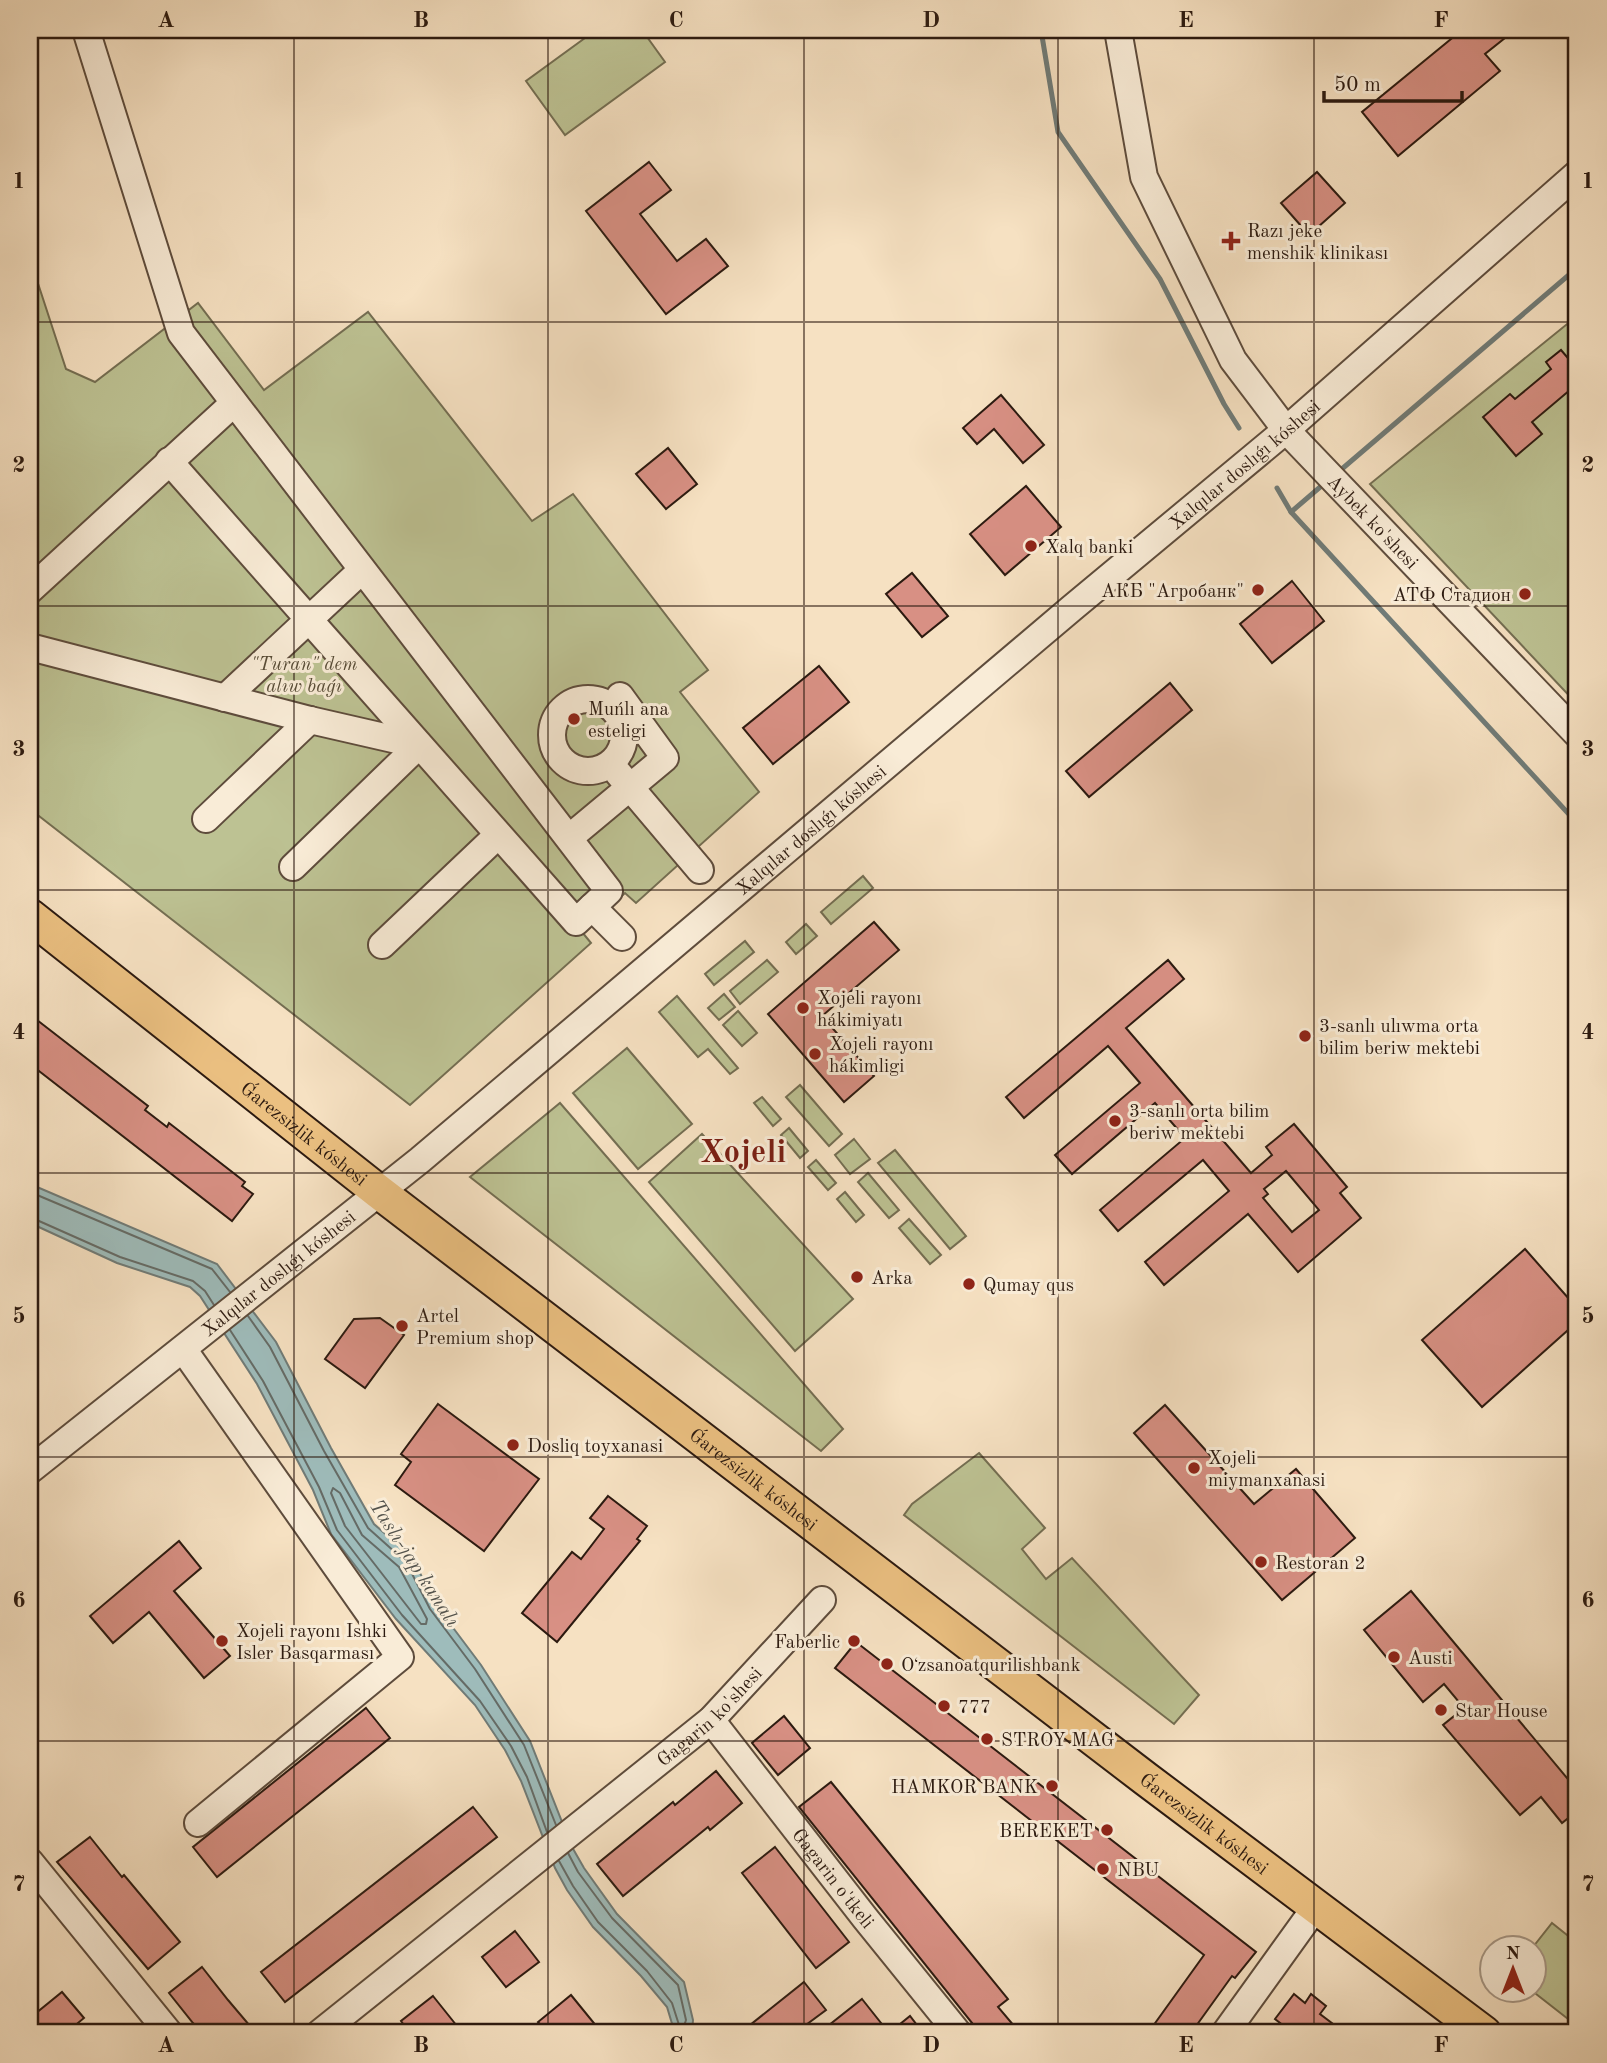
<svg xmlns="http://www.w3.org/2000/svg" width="1607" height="2063" font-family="'Old Standard TT',serif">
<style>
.green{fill:#bdc293;stroke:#746e52;stroke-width:2}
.water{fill:#9ebcbb;stroke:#707b77;stroke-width:2}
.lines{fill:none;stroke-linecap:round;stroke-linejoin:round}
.shore{stroke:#656b66;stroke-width:2}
.stream{stroke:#707b77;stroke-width:5}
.building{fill:#d89084;stroke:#2c1a10;stroke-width:2;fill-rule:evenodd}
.minor-casing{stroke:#5e4c3c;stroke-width:30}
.major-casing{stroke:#2c1a10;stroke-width:37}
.minor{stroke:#f9ecd7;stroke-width:26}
.major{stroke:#ebc081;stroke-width:33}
.grid{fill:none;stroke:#2c1a10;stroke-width:2;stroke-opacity:0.55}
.poi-dot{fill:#8f2418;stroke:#f9ecd7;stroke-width:2.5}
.labels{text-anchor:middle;stroke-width:6;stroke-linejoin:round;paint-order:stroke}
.poi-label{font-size:19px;fill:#2c1a10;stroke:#f9ecd7;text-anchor:start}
.street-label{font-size:19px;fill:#2c1a10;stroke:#f9ecd7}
.park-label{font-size:19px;font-style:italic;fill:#584c37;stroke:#f9ecd7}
.water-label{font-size:21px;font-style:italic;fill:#54534c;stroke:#f9ecd7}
.town-label{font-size:33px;font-weight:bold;fill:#7a1f14;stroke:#f9ecd7}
.neatline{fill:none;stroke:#2c1a10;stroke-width:2.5}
.grid-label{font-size:23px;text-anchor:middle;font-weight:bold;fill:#2c1a10}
</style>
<rect width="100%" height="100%" fill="#f6e1c2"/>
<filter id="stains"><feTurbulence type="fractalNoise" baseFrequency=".00286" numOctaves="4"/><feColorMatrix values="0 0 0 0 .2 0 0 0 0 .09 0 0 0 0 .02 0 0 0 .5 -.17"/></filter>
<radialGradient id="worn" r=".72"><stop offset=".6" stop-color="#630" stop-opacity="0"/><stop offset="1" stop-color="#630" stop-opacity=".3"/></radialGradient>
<g class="green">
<polygon points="596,30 642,30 665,62 565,135 526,81"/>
<polygon points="30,259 66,369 95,382 198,303 264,390 368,312 532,521 573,494 708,670 680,692 759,792 636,903 625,893 582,932 591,943 410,1105 30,809"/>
<polygon points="1577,316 1577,704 1370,484"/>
<polygon points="863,876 873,888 831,924 821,912"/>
<polygon points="806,924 817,936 796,954 786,942"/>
<polygon points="745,941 754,952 714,985 705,974"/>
<polygon points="767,960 778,972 740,1004 730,991"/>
<polygon points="724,994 735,1007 719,1020 708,1008"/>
<polygon points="677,996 738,1068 730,1074 708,1049 698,1057 659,1012"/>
<polygon points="738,1011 757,1033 742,1046 723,1025"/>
<polygon points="627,1048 692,1124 638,1169 573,1093"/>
<polygon points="800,1085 842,1134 829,1146 786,1097"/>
<polygon points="762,1097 781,1119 773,1126 754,1103"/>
<polygon points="560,1103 843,1429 821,1451 470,1177"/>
<polygon points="789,1128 808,1151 800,1158 781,1135"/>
<polygon points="702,1134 853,1299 795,1351 649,1182"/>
<polygon points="854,1139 870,1159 850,1174 835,1155"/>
<polygon points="895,1150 966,1236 950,1249 878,1163"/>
<polygon points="816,1160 836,1183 828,1190 808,1167"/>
<polygon points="868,1173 899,1210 889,1218 858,1182"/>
<polygon points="845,1192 864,1215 856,1222 837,1199"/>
<polygon points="909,1219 941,1255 930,1264 899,1228"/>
<polygon points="979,1453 1045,1528 1022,1549 1046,1579 1072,1558 1199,1695 1174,1724 904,1515 912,1504"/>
<polygon points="1552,1923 1577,1943 1577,2026 1531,1990 1534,1990 1533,1947"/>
</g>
<polygon class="water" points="30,1184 217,1264 276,1342 331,1448 374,1524 412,1557 436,1605 481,1665 530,1741 572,1847 584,1868 617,1914 684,1982 693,2020 692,2033 671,2033 673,2027 667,2007 641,1976 593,1927 567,1890 555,1868 521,1781 505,1750 475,1705 396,1619 331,1534 313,1490 257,1384 200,1296 190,1287 117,1263 30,1223"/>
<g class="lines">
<g class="shore">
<polyline points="30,1192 212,1269 230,1292"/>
<polyline points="30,1217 120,1257 193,1281 205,1291 214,1305"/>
<polyline points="248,1316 270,1347 324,1451 368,1528 406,1562 430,1609 475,1669 524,1745 556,1825"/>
<polyline points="230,1330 263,1381 319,1487 337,1530 402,1615 480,1701 511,1746 527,1777 547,1832"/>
<polygon points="333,1488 340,1493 362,1535 399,1567 427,1619 426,1624 421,1624 345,1526 331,1493"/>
<polyline points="559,1861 573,1886 598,1922 647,1971 672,2003 679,2025 684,2026 686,2020 678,1985 612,1918 578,1872 568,1853"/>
</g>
<g class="stream">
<polyline points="1041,30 1058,132 1160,279 1224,404 1239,428"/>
<polyline points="1336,474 1577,268"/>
<polyline points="1277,488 1291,512 1577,823"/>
<polyline points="1291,512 1326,482"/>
</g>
</g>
<g class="building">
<polygon points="1462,30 1515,30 1485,54 1500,71 1398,156 1362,112"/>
<polygon points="649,162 671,190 640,214 677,261 706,239 728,266 666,314 586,211"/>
<polygon points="1317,172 1345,203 1309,235 1281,203"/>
<polygon points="1577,348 1577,384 1532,422 1542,434 1516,456 1483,417 1510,394 1515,399 1551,369 1546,362 1561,350 1567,357"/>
<polygon points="1001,395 1044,445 1023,463 994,429 977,444 963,428"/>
<polygon points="668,448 697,484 666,509 636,474"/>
<polygon points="1026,486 1061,527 1005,575 970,534"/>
<polygon points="912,573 948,616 922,637 886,594"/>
<polygon points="1292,581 1324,621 1272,663 1240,624"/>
<polygon points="819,666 849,702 773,764 743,728"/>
<polygon points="1170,683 1192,710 1089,797 1066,771"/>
<polygon points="874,922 899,950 822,1016 874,1076 844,1102 768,1014"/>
<path d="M 1168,960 L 1184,979 L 1126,1028 L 1251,1173 L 1272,1155 L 1266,1147 L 1294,1124 L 1347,1187 L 1340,1193 L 1361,1218 L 1298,1272 L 1248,1214 L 1164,1285 L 1145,1262 L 1229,1191 L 1203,1160 L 1118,1231 L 1100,1210 L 1185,1138 L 1155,1103 L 1072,1174 L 1055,1155 L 1140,1083 L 1108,1046 L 1024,1118 L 1006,1097 ZM 1286,1171 L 1319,1210 L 1292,1232 L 1263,1198 L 1268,1194 L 1264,1189 Z"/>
<polygon points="37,1020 148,1106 145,1110 167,1127 169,1123 245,1182 242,1186 253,1194 232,1221 30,1064 30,1031"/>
<polygon points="1525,1249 1577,1308 1577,1322 1482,1407 1422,1340"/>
<polygon points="380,1318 404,1335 365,1388 325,1359 354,1319"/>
<polygon points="438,1404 539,1479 484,1551 395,1485 411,1462 401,1454"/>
<polygon points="1165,1405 1254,1504 1296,1469 1355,1538 1282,1600 1134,1433"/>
<polygon points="608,1496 647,1526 637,1539 640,1541 557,1642 522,1613 572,1552 581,1559 604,1529 590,1518"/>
<polygon points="179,1541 201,1568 174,1591 230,1656 204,1678 149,1612 113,1643 90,1616"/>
<polygon points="1411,1591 1577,1790 1577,1811 1562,1823 1541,1797 1520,1815 1443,1725 1464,1708 1444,1684 1423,1702 1364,1630"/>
<polygon points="856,1642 1256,1952 1235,1978 1232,1976 1191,2033 1148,2033 1204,1955 835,1668"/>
<polygon points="366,1708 390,1738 217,1877 193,1847"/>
<polygon points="784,1716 810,1748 778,1775 752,1743"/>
<polygon points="716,1771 742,1803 710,1830 708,1827 623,1896 597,1864 673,1802 675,1805"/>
<polygon points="831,1782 1008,1999 998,2007 1020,2033 980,2033 799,1807"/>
<polygon points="473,1807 497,1837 285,2002 261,1972"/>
<polygon points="90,1837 122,1877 124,1875 180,1942 148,1969 57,1862"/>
<polygon points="775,1847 849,1942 816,1968 742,1873"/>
<polygon points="515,1931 539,1962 506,1987 482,1957"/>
<polygon points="202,1967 228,2000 256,2033 202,2033 193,2023 169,1993"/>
<polygon points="804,1982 826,2010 795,2033 740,2033"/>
<polygon points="62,1992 84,2018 66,2033 30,2033 30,2018"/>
<polygon points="1294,1994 1305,2003 1311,1994 1326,2006 1320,2014 1345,2033 1293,2033 1275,2019"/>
<polygon points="571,1995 602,2033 548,2033 538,2022"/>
<polygon points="433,1996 457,2026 448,2033 410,2033 401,2021"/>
<polygon points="862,1999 889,2033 910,2016 923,2033 819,2033"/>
</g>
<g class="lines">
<g class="minor-casing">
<g id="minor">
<polyline points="86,30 181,333 609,891 576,922 169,461"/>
<path id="s1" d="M 1118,30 L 1144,177 L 1233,360 L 1286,430 L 1577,734"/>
<polyline points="30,590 234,403"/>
<polyline points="30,647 310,720 419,745"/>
<polyline points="225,698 362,570"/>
<circle cx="588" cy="735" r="36"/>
<polyline points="618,773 700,870"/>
<polyline points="206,819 310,720"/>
<polyline points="569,838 665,758 620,696"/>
<polyline points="293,867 419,745"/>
<polyline points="592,907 622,937"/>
<polyline points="382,945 498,835"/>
<polyline points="183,1349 400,1657 198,1823"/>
<path id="s2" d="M 30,1470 L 420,1160 L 1072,608 L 1286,430 L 1577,174"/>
<path id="s3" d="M 711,1720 L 865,1918 L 958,2033"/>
<polyline points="30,1862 169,2033"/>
<path id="s4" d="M 320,2033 L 711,1720 L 822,1600"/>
<polyline points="1225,2033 1315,1908"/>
</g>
</g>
<g class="major-casing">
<g id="major">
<path id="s5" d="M 30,916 L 379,1192 L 1146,1779 L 1484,2033"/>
</g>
</g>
<use href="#minor" class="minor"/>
<use href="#major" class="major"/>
</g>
<path class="grid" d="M 294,30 L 294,2033M 548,30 L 548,2033M 804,30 L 804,2033M 1058,30 L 1058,2033M 1314,30 L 1314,2033M 30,322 L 1577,322M 30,606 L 1577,606M 30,890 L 1577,890M 30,1173 L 1577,1173M 30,1457 L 1577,1457M 30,1741 L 1577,1741"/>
<g class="poi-dot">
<path d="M1227.5 230.5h7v7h7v7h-7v7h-7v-7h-7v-7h7z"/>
<circle cx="1031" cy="546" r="7"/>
<circle cx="1258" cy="590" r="7"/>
<circle cx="1525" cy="594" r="7"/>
<circle cx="574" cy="719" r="7"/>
<circle cx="803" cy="1008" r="7"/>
<circle cx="1305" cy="1036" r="7"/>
<circle cx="815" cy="1054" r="7"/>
<circle cx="1115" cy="1121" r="7"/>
<circle cx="857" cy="1277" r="7"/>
<circle cx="969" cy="1284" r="7"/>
<circle cx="402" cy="1326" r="7"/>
<circle cx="513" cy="1445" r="7"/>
<circle cx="1194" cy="1468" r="7"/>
<circle cx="1261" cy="1562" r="7"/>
<circle cx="222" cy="1641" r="7"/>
<circle cx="854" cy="1641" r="7"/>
<circle cx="1394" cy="1657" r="7"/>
<circle cx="887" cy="1664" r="7"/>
<circle cx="944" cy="1706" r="7"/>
<circle cx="1441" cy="1710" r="7"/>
<circle cx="987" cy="1739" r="7"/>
<circle cx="1052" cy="1786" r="7"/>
<circle cx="1107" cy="1830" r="7"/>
<circle cx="1103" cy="1869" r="7"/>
</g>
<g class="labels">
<g class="poi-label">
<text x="1247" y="237">Razı jeke<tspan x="1247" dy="22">menshik klinikası</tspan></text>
<text x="1045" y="553">Xalq banki</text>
<text x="1244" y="597" text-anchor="end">АКБ "Агробанк"</text>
<text x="1511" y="601" text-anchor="end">АТФ Стадион</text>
<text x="588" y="715">Muńlı ana<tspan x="588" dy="22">esteligi</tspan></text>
<text x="817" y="1004">Xojeli rayonı<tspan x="817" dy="22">hákimiyatı</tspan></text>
<text x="1319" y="1032">3-sanlı ulıwma orta<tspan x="1319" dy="22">bilim beriw mektebi</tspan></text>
<text x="829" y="1050">Xojeli rayonı<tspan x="829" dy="22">hákimligi</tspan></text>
<text x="1129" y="1117">3-sanlı orta bilim<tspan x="1129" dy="22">beriw mektebi</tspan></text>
<text x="871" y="1284">Arka</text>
<text x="983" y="1291">Qumay qus</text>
<text x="416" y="1322">Artel<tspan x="416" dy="22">Premium shop</tspan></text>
<text x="527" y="1452">Dosliq toyxanasi</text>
<text x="1208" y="1464">Xojeli<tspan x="1208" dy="22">miymanxanasi</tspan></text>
<text x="1275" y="1569">Restoran 2</text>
<text x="236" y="1637">Xojeli rayonı Ishki<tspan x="236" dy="22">Isler Basqarması</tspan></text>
<text x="840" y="1648" text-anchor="end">Faberlic</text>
<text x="1408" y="1664">Austi</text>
<text x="901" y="1671">Oʻzsanoatqurilishbank</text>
<text x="958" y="1713">777</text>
<text x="1455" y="1717">Star House</text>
<text x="1001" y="1746">STROY MAG</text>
<text x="1038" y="1793" text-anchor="end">HAMKOR BANK</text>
<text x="1093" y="1837" text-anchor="end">BEREKET</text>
<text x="1117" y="1876">NBU</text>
</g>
<g class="street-label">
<text dy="7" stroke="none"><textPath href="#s2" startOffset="1577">Xalqılar doslıǵı kóshesi</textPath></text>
<text dy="7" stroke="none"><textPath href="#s1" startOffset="567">Aybek ko'shesi</textPath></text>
<text dy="7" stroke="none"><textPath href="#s2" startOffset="1010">Xalqılar doslıǵı kóshesi</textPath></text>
<text dy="7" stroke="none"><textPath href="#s5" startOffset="350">Ǵarezsizlik kóshesi</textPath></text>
<text dy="7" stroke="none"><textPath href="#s2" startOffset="317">Xalqılar doslıǵı kóshesi</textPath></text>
<text dy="7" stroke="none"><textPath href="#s5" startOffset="917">Ǵarezsizlik kóshesi</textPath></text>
<text dy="7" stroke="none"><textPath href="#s4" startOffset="502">Gagarin ko'shesi</textPath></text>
<text dy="7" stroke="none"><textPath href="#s5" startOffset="1484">Ǵarezsizlik kóshesi</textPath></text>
<text dy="7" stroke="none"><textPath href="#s3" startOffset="200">Gagarin o'tkeli</textPath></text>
</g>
<g class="park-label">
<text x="304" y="670">"Turan" dem<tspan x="304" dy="22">alıw baǵı</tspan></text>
</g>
<g class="water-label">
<text transform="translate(415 1563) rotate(57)" y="7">Taslı-jap kanalı</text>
</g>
<g class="town-label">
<text x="743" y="1162">Xojeli</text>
</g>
</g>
<rect width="1607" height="2063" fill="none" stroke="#f6e1c2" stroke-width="77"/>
<g transform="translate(1513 1969)"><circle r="33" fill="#f9ecd7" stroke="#a79887" stroke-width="2"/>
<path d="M0-5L12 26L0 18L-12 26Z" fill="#8f2418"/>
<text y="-10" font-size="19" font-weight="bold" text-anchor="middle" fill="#2c1a10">N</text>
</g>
<path d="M1324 91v10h138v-10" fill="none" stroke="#2c1a10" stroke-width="3.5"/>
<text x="1334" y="91" font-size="21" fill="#2c1a10" stroke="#f9ecd7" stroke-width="5" paint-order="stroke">50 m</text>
<rect x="38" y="38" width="1530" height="1986" class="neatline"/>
<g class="grid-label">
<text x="166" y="27">A</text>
<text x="421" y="27">B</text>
<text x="676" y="27">C</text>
<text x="931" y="27">D</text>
<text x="1186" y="27">E</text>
<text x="1441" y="27">F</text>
<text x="19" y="188">1</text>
<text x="1588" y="188">1</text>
<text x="19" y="472">2</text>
<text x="1588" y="472">2</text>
<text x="19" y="756">3</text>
<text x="1588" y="756">3</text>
<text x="19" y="1039">4</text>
<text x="1588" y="1039">4</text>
<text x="19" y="1323">5</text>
<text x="1588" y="1323">5</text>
<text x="19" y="1607">6</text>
<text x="1588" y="1607">6</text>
<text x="19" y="1891">7</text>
<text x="1588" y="1891">7</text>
<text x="166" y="2052">A</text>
<text x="421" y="2052">B</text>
<text x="676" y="2052">C</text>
<text x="931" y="2052">D</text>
<text x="1186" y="2052">E</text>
<text x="1441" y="2052">F</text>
</g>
<rect width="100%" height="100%" filter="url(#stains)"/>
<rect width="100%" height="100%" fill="url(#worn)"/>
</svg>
